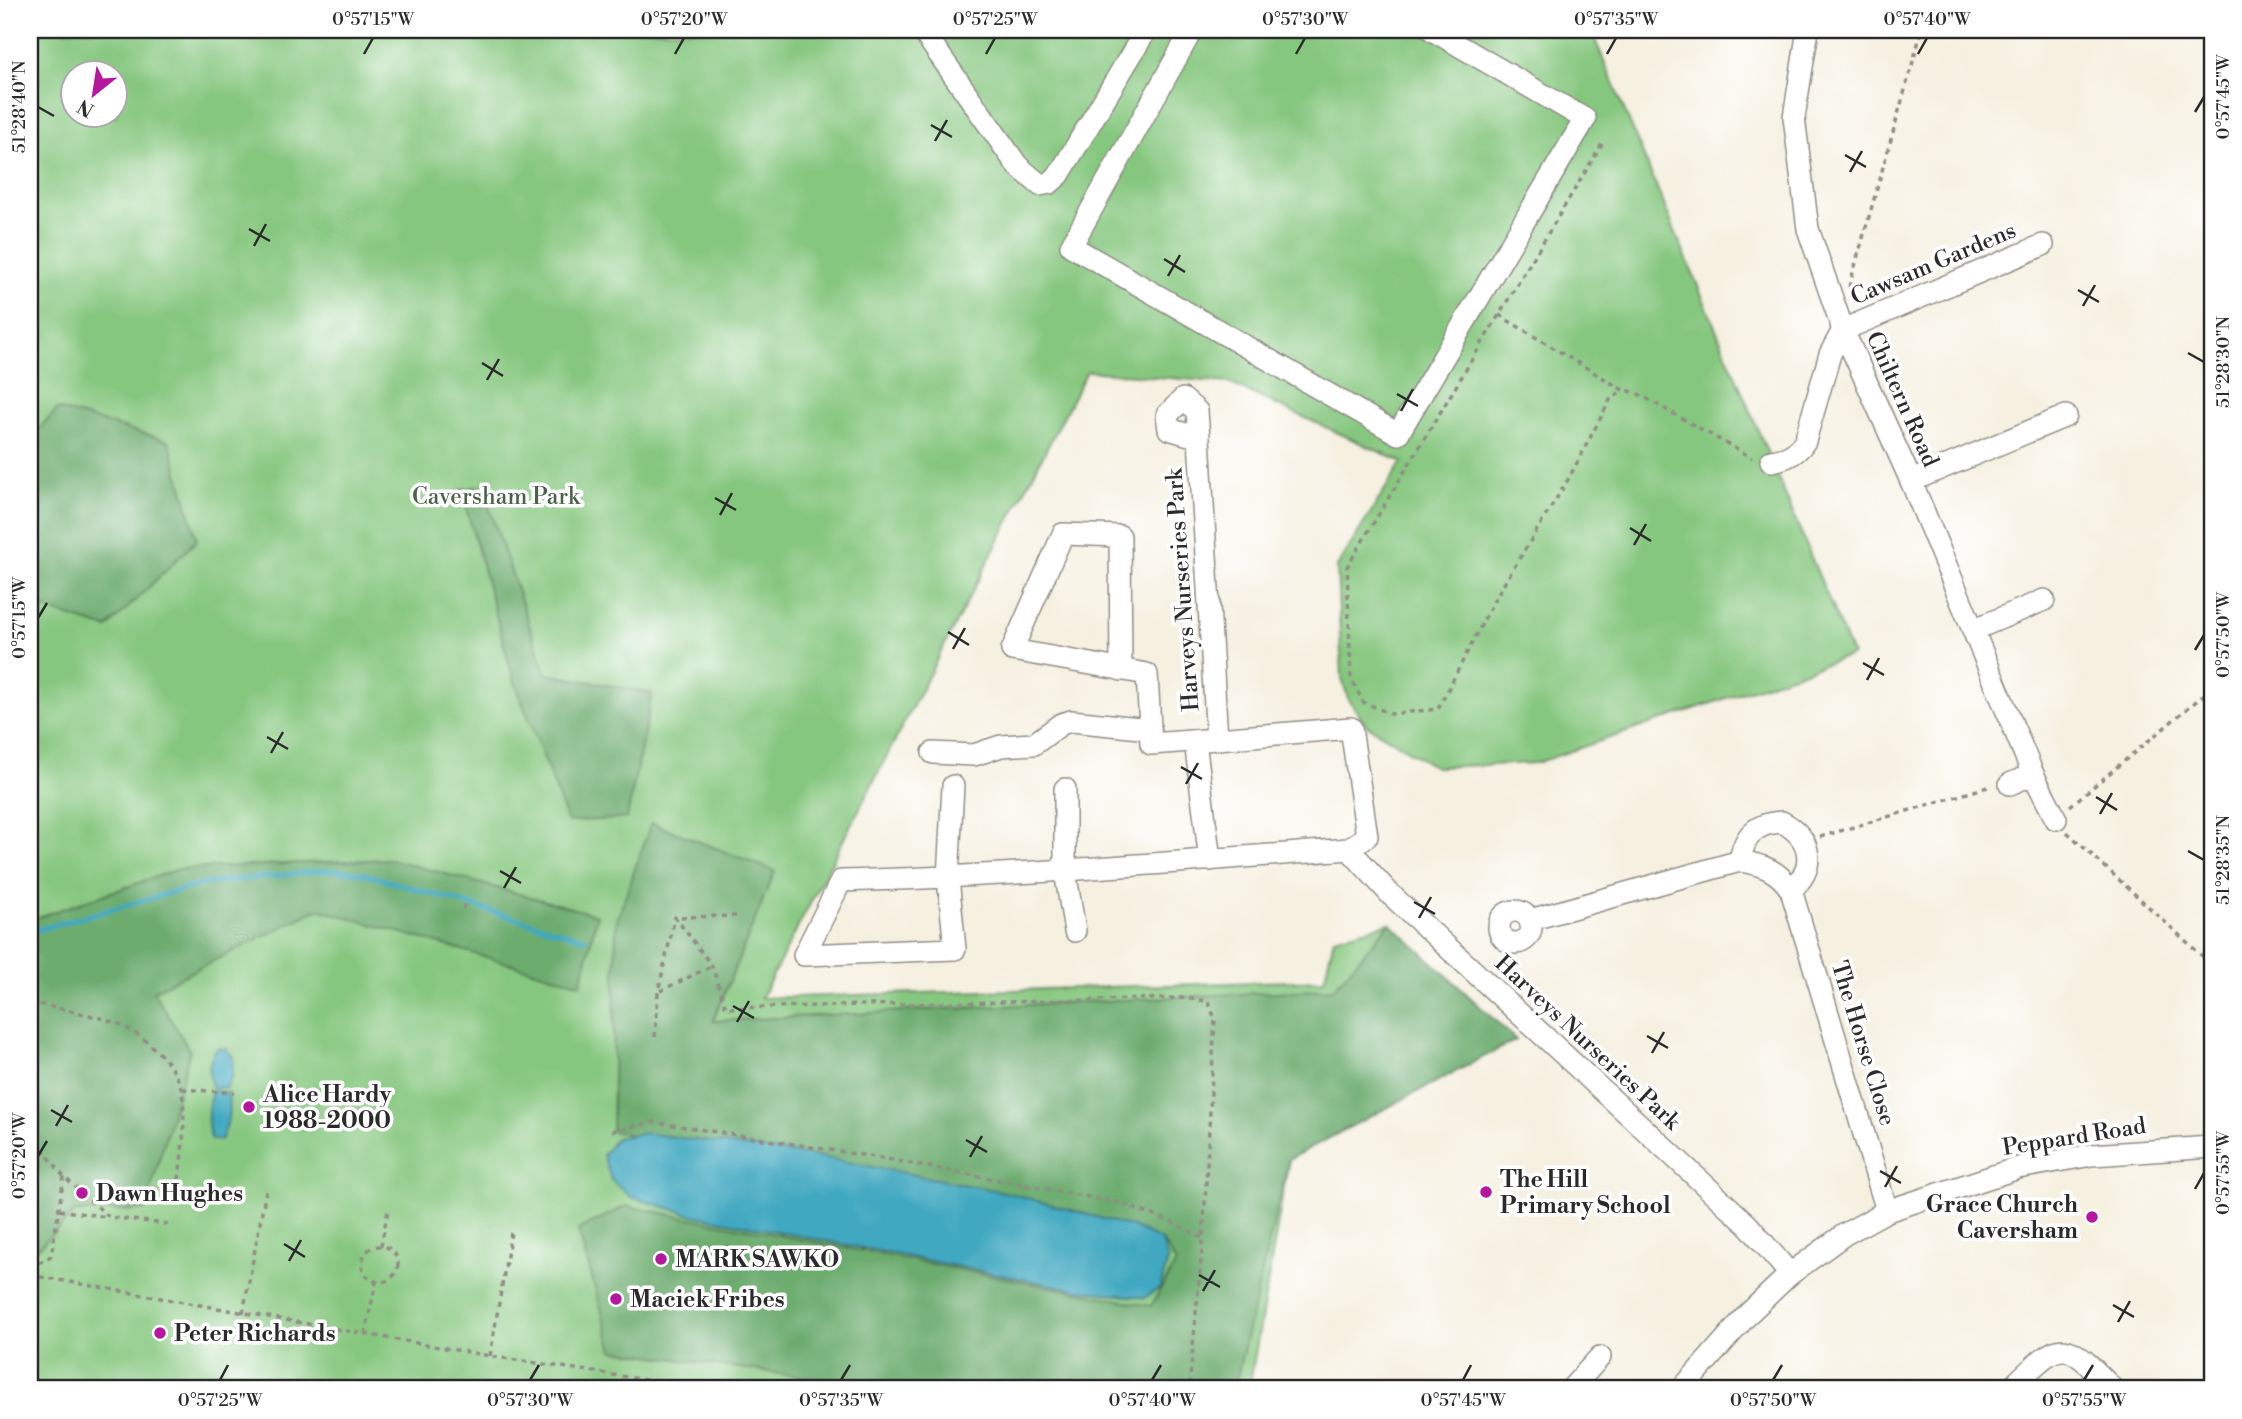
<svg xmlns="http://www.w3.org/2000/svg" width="2242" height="1419" font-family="'Libre Bodoni',serif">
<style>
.green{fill:#86c77f;stroke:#587955;stroke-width:2;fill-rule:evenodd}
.forest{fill:#6cac6e;stroke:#4c6c4c;stroke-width:2}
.water{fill:#3fa8c0;stroke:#356a76;stroke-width:2}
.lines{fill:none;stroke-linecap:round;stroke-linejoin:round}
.stream{stroke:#3fa8c0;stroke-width:5}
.minor-casing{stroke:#908e86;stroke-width:24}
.path{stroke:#908e86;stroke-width:3.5;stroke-dasharray:5 5;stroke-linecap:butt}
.minor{stroke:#fff;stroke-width:21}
.ticks{fill:none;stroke:#2b2b2b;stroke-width:2.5}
.poi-dot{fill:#b5179e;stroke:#fff;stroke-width:2.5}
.labels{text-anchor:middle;stroke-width:7;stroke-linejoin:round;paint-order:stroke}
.street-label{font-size:23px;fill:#2b2b2b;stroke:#fff}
.park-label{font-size:23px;fill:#4b6248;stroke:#fff}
.poi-label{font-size:23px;font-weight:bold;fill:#2b2b2b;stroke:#fff;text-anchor:start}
.neatline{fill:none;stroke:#2b2b2b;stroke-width:2.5}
.ticks-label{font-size:18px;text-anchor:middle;fill:#2b2b2b}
</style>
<rect width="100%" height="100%" fill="#fff"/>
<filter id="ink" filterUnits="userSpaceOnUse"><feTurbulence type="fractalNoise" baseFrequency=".0143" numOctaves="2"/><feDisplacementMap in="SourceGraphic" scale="14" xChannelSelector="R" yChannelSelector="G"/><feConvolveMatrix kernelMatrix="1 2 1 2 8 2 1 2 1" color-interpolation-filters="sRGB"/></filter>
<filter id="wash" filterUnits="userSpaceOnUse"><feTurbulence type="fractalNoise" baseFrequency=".00686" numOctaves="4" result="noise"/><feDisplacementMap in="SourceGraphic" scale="28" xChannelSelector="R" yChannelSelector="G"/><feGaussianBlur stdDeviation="1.57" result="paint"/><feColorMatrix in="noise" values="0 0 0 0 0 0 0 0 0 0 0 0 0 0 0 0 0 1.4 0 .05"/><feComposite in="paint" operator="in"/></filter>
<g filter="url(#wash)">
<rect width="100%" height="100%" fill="#f5f0e0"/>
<path class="green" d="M 30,30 L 1591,30 L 1852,655 L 1536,763 L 1435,767 L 1365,724 L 1348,698 L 1342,678 L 1337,567 L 1402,462 L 1229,383 L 1087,371 L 761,998 L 1324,980 L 1334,938 L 1390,923 L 1516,1040 L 1387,1103 L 1289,1159 L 1249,1389 L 30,1389 ZM 74,74 L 116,74 L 116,116 L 74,116 Z"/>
<g class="forest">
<polygon points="58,409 169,441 197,540 107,628 30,604 30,438"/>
<polygon points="482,486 546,674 652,693 627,818 568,822 514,680 461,489"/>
<polygon points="651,823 775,871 713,1021 1333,989 1390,923 1516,1040 1289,1159 1234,1389 886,1389 613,1350 578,1230 626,1206 1151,1306 1176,1263 1162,1241 612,1131 616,923"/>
<polygon points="390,859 597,915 581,984 318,909 153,991 190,1051 145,1210 75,1212 34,1252 30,1250 30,920 179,869"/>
</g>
<g class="water">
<path d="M 218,1048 L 226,1049 L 233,1057 L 232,1077 L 226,1088 L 212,1087 C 208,1073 207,1059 218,1048 Z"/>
<path d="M 212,1091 L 228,1093 C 230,1111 229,1123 221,1140 L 211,1139 C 206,1121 207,1109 212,1091 Z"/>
<polygon points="644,1133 821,1157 1009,1193 1133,1227 1162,1241 1168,1260 1160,1288 1144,1298 1079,1290 696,1216 631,1197 611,1180 603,1155 616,1138"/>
</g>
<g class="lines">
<polyline class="stream" points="30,932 202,884 330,870 361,873 586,939"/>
</g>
</g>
<g filter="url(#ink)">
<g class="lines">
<g class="minor-casing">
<g id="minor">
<polyline points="922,30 1017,165 1040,185 1050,183 1059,175 1146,30"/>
<polyline points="1192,30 1071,246 1398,434 1585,119 1432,30"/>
<polyline points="1808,30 1794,117 1808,229 1843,330 1911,481 2033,774 2056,819"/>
<path d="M 1771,461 C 1786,459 1797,454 1805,441 L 1830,354 L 1843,330 L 2043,245"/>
<polyline points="1911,481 2066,416"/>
<polyline points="1973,630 2044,600"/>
<polyline points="1121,670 1120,536 1063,534 1012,650 1147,674 1151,744 1217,739"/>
<polyline points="1195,741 1210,860"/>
<polyline points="933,753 974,755 1001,746 1034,744 1061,724 1071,721 1150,729"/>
<polyline points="2010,784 2033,774"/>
<path d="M 953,786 L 948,878 L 955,949 L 804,955 L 841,881 C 1011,876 1180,862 1349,849 L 1367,836 L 1351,728 L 1217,739 L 1199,438 L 1197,411 L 1183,399 L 1167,415 L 1169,429 L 1199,438"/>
<polyline points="1065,789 1065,871 1075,931"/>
<path d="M 1782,822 C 1812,838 1817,867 1791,890 C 1778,870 1763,865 1740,861 C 1744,835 1756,823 1782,822 Z"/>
<polyline points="1349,849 1390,894 1748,1225 1790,1274"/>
<polyline points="1791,890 1887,1211"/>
<circle cx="1515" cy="927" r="16"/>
<polyline points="1530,920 1740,861"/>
<polyline points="1571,1389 1600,1357"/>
<polyline points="1682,1389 1749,1313 1790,1274 1845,1234 1887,1211 2018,1168 2092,1155 2212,1147"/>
<path d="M 2010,1389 C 2063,1338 2062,1336 2113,1389"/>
</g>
</g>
<g class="path">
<polyline points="1602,144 1347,567 1351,678 1363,702 1391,714 1438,709 1494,600 1569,478 1610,400 1623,390"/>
<polyline points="1849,287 1922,30"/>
<polyline points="1499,315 1623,390 1635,392 1752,458"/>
<polyline points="2070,806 2212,688"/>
<polyline points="2067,832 2212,965"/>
<polyline points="1820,837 1991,786"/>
<polyline points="463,909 466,901"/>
<polyline points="736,916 675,917 712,966 726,1008 1184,998 1208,1001 1215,1019 1203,1238 1189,1389"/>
<polyline points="660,991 712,966"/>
<path d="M 30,1002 C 57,1009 87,1013 113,1022 C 139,1030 178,1065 182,1092 C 187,1124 181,1157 178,1189"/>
<polyline points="655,1037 658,992 675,917"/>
<polyline points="182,1089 234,1093"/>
<polyline points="612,1131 654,1122 887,1159 1120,1203 1169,1221 1203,1238"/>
<polyline points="30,1133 64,1177 109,1217 173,1225"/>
<polyline points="59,1210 107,1217"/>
<polyline points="381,1246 388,1210"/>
<circle cx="380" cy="1264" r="18"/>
<polyline points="30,1268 51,1256 64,1177"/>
<polyline points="30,1275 490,1356 705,1389"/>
<polyline points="243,1313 266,1191"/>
<polyline points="365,1334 376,1282"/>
<polyline points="490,1356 511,1232"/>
</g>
<use href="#minor" class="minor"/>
</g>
</g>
<path class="ticks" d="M 364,54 L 373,38M 675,54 L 684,38M 986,54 L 995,38M 1296,54 L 1305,38M 1607,54 L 1616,38M 1918,54 L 1927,38M 38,107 L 54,116M 2195,112 L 2204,97M 931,125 L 952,137M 935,141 L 947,120M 1845,155 L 1866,167M 1850,172 L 1862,151M 249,229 L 270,241M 254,246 L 266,224M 1164,259 L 1185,272M 1168,276 L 1180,255M 2078,290 L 2099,302M 2083,306 L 2095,285M 2188,353 L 2204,362M 482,363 L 503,376M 487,380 L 499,359M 1397,394 L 1418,406M 1401,411 L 1413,389M 715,498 L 736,510M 720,515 L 732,493M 1630,528 L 1651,541M 1634,545 L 1646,524M 38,618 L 47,603M 948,632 L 969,645M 953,649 L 965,628M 2195,650 L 2204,635M 1863,663 L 1884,675M 1867,680 L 1879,658M 267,737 L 288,749M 271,753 L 283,732M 1181,767 L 1202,779M 1186,784 L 1198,763M 2096,797 L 2117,810M 2100,814 L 2112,793M 2188,851 L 2204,860M 500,871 L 521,883M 504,888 L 516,867M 1414,902 L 1435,914M 1419,918 L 1431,897M 733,1006 L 754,1018M 737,1022 L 749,1001M 1647,1036 L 1668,1048M 1652,1053 L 1664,1032M 51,1110 L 72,1122M 56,1126 L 68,1105M 966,1140 L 987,1152M 38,1156 L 47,1141M 970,1157 L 982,1136M 1880,1171 L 1901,1183M 1885,1187 L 1897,1166M 2195,1189 L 2204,1173M 284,1244 L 305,1257M 289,1261 L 301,1240M 1199,1275 L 1220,1287M 1203,1291 L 1215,1270M 2113,1305 L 2134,1317M 2118,1322 L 2130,1301M 220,1380 L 228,1365M 530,1380 L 539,1365M 841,1380 L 850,1365M 1152,1380 L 1161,1365M 1463,1380 L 1471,1365M 1773,1380 L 1782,1365M 2084,1380 L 2093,1365"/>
<g class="poi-dot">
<circle cx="249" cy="1107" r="7"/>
<circle cx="1486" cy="1192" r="7"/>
<circle cx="82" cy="1193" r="7"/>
<circle cx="2092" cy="1217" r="7"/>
<circle cx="661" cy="1259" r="7"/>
<circle cx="616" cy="1299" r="7"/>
<circle cx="160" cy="1333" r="7"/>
</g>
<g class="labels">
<g class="street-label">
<text transform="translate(1933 263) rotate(-23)" y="8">Cawsam Gardens</text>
<text transform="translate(1903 399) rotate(66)" y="8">Chiltern Road</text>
<text transform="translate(1182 590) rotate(-94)" y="8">Harveys Nurseries Park</text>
<text transform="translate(1588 1042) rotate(43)" y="8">Harveys Nurseries Park</text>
<text transform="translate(1864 1043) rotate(73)" y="8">The Horse Close</text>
<text transform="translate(2074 1136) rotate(-9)" y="8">Peppard Road</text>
</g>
<g class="park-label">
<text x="496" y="504">Caversham Park</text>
</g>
<g class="poi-label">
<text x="263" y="1102">Alice Hardy<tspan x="263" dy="26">1988-2000</tspan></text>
<text x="1500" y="1187">The Hill<tspan x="1500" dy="26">Primary School</tspan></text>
<text x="96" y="1201">Dawn Hughes</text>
<text x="2078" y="1212" text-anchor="end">Grace Church<tspan x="2078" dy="26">Caversham</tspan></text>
<text x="675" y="1267">MARK SAWKO</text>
<text x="630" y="1307">Maciek Fribes</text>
<text x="174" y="1341">Peter Richards</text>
</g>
</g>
<rect width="2242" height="1419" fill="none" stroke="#fff" stroke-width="77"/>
<g transform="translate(94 94) rotate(210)"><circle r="33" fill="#ffffff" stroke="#aaaaaa" stroke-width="2"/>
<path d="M0-5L12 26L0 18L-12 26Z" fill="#b5179e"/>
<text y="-10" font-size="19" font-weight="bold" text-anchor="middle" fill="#2b2b2b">N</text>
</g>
<rect x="38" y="38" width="2166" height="1342" class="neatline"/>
<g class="ticks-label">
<text x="373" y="25">0°57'15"W</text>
<text x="684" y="25">0°57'20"W</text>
<text x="995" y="25">0°57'25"W</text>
<text x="1305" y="25">0°57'30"W</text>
<text x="1616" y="25">0°57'35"W</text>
<text x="1927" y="25">0°57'40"W</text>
<text transform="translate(2223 97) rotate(-90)" y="6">0°57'45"W</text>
<text transform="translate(19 107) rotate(-90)" y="6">51°28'40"N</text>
<text transform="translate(2223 362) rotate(-90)" y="6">51°28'30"N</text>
<text transform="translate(19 618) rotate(-90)" y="6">0°57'15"W</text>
<text transform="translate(2223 635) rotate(-90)" y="6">0°57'50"W</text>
<text transform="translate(2223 860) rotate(-90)" y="6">51°28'35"N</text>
<text transform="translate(19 1156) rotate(-90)" y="6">0°57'20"W</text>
<text transform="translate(2223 1173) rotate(-90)" y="6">0°57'55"W</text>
<text x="220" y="1406">0°57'25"W</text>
<text x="530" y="1406">0°57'30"W</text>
<text x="841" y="1406">0°57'35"W</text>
<text x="1152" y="1406">0°57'40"W</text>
<text x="1463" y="1406">0°57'45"W</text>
<text x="1773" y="1406">0°57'50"W</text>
<text x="2084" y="1406">0°57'55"W</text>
</g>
</svg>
